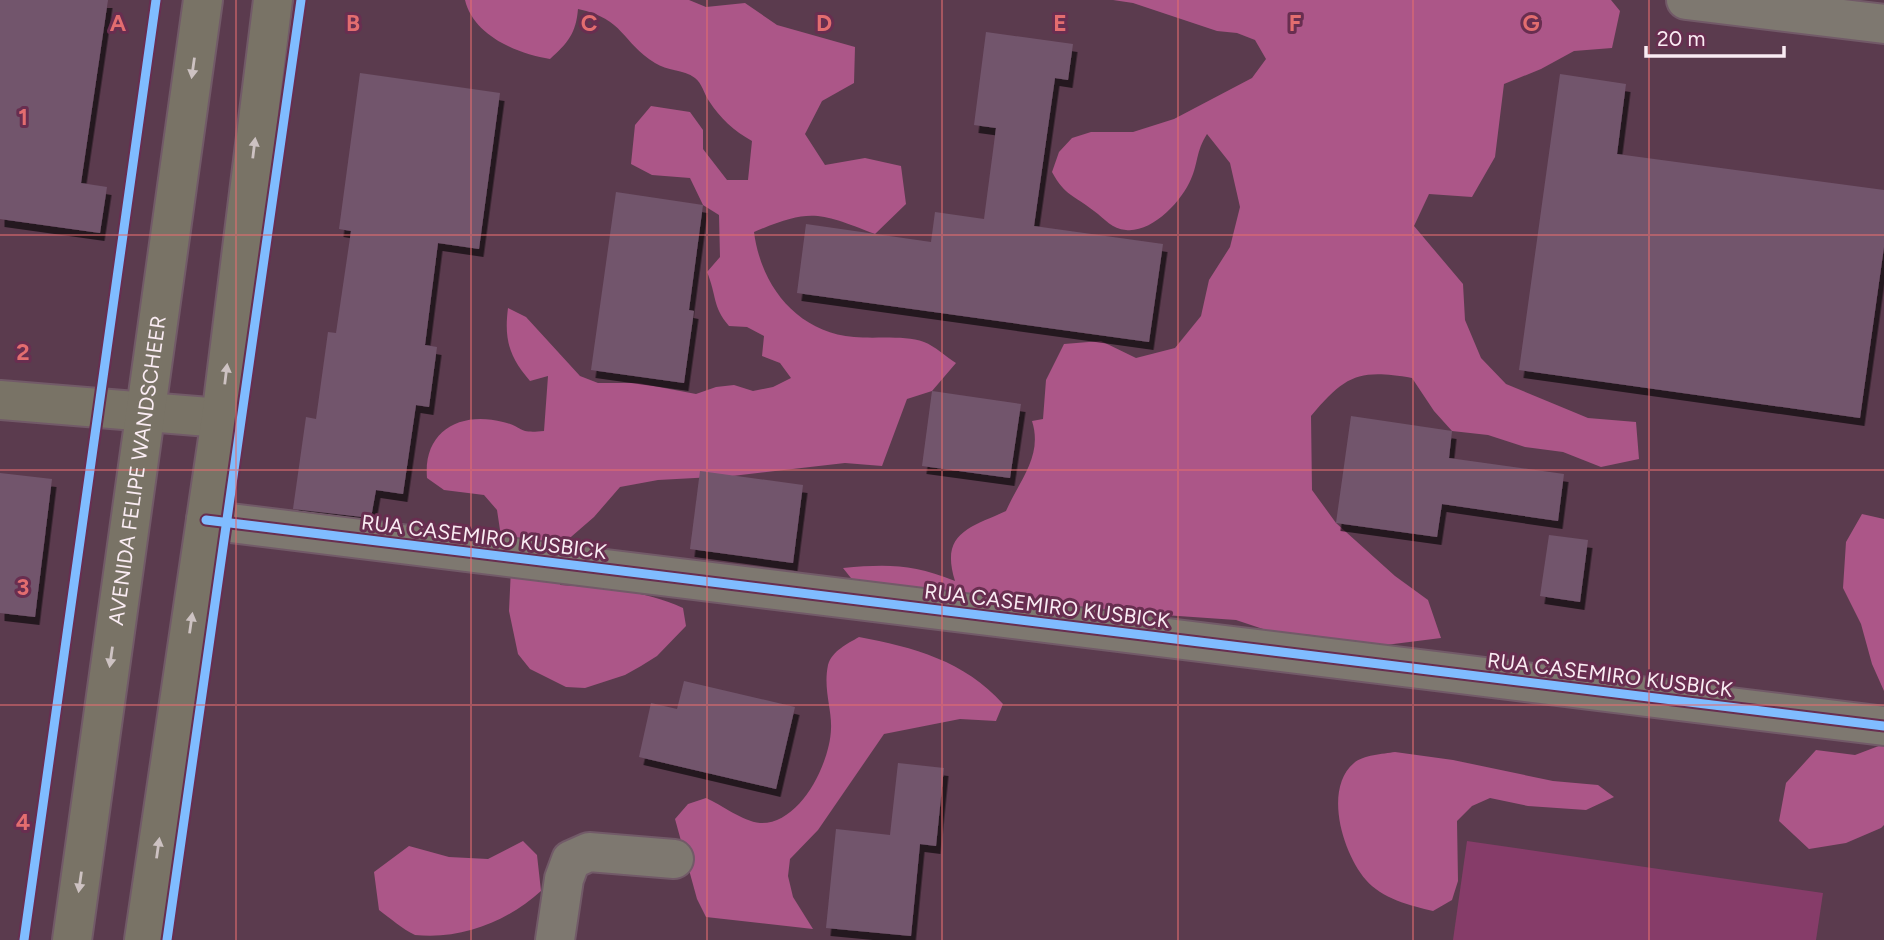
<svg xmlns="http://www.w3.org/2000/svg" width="1884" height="940" font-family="Figtree,sans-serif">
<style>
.green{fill:#863c69}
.forest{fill:#ac5688}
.building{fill:#72556c;filter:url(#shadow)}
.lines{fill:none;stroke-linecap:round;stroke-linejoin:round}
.minor-casing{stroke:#725a68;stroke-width:42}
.secondary-casing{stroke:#725a68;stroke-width:42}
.minor{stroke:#7e7870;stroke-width:38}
.secondary{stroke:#797366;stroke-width:38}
.cycleway-casing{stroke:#682e50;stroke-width:13}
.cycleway{stroke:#80bcff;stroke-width:9}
.oneway{fill:#cdc2c2}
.grid{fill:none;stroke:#e36d6f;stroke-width:2;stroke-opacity:0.55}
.labels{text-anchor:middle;stroke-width:6;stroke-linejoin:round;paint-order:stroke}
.street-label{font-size:21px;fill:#faecf3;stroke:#682e50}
.grid-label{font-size:23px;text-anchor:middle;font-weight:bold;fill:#e36d6f;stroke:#682e50;stroke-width:6;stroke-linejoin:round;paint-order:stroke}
</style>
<defs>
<filter id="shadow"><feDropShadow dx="4.5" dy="8" stdDeviation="0" flood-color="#0009"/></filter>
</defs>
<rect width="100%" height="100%" fill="#5b3b4e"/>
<polygon class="green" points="1467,841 1823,893 1816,940 1453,940"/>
<g class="forest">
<path d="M 465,0 L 689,0 L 706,7 L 745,3 L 777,25 L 855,47 L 854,83 L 822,101 L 805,134 L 825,165 L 865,158 L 901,166 L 906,204 L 875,234 C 819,212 810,208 754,232 C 761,286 797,332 854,337 C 875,339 904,335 924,342 C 935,346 946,357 956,363 L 932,391 L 907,399 L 882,466 L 845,463 L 732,476 L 658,480 L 620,487 L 594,517 L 564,543 L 560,585 C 601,588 645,590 683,608 L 686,626 L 657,656 L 641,666 L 625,675 L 585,688 L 566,687 L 530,669 L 518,654 L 509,611 L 512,547 L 500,530 L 497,510 L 484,495 L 444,490 L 427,478 C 423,431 460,411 503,422 C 525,427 516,434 544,431 L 548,376 L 530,381 C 509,357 504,339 508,308 L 526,317 L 580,376 L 598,383 L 638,383 L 696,394 L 716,387 L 734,385 L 753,391 L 773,387 L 791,378 L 780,363 L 762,356 L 764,336 L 747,327 L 729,326 C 712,306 717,296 707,272 L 720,257 L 719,215 L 703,205 L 690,178 L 652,175 L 631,164 L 635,125 L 651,106 L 690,112 L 703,130 L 703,149 L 727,180 L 748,180 L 752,141 C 734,131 720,118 709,101 C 704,94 702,83 695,78 C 683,69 667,71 655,63 C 621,42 625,19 578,9 C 576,33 568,43 550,59 C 517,54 473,35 465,0 Z"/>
<path d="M 1113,0 L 1611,0 L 1620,11 L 1612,48 L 1574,51 L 1541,69 L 1504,84 L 1495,157 L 1472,197 L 1429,194 L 1414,226 L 1463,284 L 1465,320 L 1481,358 L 1506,384 L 1588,418 L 1636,422 L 1639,459 L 1601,467 L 1563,452 L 1525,447 L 1488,435 L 1452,431 L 1434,411 L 1412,378 C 1358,369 1346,375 1311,416 L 1312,490 L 1336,523 L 1395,576 L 1428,600 L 1441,638 L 1346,650 L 1311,635 L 1272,632 L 1236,620 L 1121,612 L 1087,620 L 866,597 L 843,568 C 888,564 912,564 955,581 C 940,533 969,528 1006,511 C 1020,479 1043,456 1032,421 L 1043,419 L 1046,380 L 1064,344 L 1101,341 L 1136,358 L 1175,348 L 1201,316 L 1209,280 L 1230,247 L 1240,207 L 1230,163 L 1207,134 C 1196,151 1198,164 1191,179 C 1182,201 1152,233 1126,230 C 1112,229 1105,219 1094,211 C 1074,195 1065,196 1052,172 L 1059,152 L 1072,138 L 1091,132 L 1133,132 L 1174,119 L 1252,78 L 1266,59 L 1255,40 L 1237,33 L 1217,31 L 1133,3 Z"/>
<polygon points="1862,514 1884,519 1884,691 1872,664 1861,624 1843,588 1846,542"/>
<path d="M 859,637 C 913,647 965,661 1003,704 L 996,721 L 960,719 L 884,734 L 818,830 L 790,859 L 788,876 L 793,897 L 813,929 L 706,917 L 697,899 L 675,819 L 688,804 L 706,798 C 722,805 742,821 760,823 C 800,825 830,763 831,729 C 832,709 823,689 828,665 C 832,651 847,644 859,637 Z"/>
<polygon points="1884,744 1884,825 1881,828 1846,843 1809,849 1779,821 1786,783 1816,750 1855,755"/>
<path d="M 1395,752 L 1453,760 L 1553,781 L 1598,785 L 1614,797 L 1586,810 L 1528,806 L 1490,798 L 1472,806 L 1457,821 L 1458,881 L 1452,900 L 1433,911 C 1411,906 1381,898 1366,880 C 1343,854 1323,789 1354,763 C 1363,755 1383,754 1395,752 Z"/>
<path d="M 523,841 L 537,855 L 541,891 C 508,921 462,940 415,935 C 402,929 390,918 379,910 L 374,872 L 409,846 L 449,857 L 488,859 Z"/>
</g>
<g class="building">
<polygon points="0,0 108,0 81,183 107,187 100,233 0,219"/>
<polygon points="986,32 1073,44 1068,80 1055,78 1034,226 1163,244 1149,342 797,293 806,224 931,242 935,212 984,219 996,128 974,125"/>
<polygon points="360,73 500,93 479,249 438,243 425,345 437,347 429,407 416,405 403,494 376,490 371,518 293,509 306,417 316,419 328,332 336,333 351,231 339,229"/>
<polygon points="1560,74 1626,84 1617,154 1884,190 1884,247 1860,418 1519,370"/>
<polygon points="616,192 703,205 689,310 694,311 684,383 591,370"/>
<polygon points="932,391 1021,404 1010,478 922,466"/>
<polygon points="1351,416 1452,431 1449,458 1564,474 1558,521 1442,504 1437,537 1336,523"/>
<polygon points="700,471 803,485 793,563 690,549"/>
<polygon points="0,473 52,479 35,617 0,613"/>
<polygon points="1549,535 1588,540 1580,602 1540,596"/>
<polygon points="684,681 795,707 776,789 639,757 651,703 677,709"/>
<polygon points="898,763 944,768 936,846 920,844 911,936 826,928 836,829 890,835"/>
</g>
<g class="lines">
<g class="minor-casing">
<g id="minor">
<polyline points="1686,0 1884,24"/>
<polyline points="206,520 1884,726"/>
<polyline points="555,940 564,879 571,860 589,852 674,859"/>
</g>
</g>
<g class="secondary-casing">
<g id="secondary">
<polyline points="0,400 221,418"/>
<path id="s1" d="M 72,940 L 203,0"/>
<polyline points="144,940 221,418 273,0"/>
</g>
</g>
<use href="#minor" class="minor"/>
<use href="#secondary" class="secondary"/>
<g class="cycleway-casing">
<g id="cycleway">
<polyline points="206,520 1884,726"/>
<polyline points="24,940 156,0"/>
<polyline points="167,940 301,0"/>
</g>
</g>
<use href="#cycleway" class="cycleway"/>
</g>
<defs><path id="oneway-solid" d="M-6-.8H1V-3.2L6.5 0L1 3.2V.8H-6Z" transform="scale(1.75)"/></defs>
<g class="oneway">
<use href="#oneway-solid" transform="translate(193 68) rotate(98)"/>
<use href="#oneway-solid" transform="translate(254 148) rotate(-83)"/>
<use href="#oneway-solid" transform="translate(226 374) rotate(-83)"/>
<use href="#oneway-solid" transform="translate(191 623) rotate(-82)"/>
<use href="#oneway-solid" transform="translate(111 657) rotate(98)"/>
<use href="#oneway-solid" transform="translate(158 848) rotate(-82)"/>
<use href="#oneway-solid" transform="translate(80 882) rotate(98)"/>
</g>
<path class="grid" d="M 236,0 L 236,940M 471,0 L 471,940M 707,0 L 707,940M 942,0 L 942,940M 1178,0 L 1178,940M 1413,0 L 1413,940M 1649,0 L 1649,940M 0,235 L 1884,235M 0,470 L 1884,470M 0,705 L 1884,705"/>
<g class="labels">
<g class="street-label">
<text dy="7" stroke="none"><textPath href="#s1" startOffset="474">AVENIDA FELIPE WANDSCHEER</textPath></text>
<text transform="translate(484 537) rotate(7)" y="7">RUA CASEMIRO KUSBICK</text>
<text transform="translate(1047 606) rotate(7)" y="7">RUA CASEMIRO KUSBICK</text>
<text transform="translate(1610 675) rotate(7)" y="7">RUA CASEMIRO KUSBICK</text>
</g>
</g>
<g class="grid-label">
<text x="118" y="31">A</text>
<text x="353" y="31">B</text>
<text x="589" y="31">C</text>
<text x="824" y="31">D</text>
<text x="1060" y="31">E</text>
<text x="1295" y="31">F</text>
<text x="1531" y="31">G</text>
<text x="23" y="125">1</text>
<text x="23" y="360">2</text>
<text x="23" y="595">3</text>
<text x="23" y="830">4</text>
</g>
<path d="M1646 46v10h138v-10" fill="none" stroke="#faecf3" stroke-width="3.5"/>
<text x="1657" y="46" font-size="21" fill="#faecf3" stroke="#682e50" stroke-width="5" paint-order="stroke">20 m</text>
</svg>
